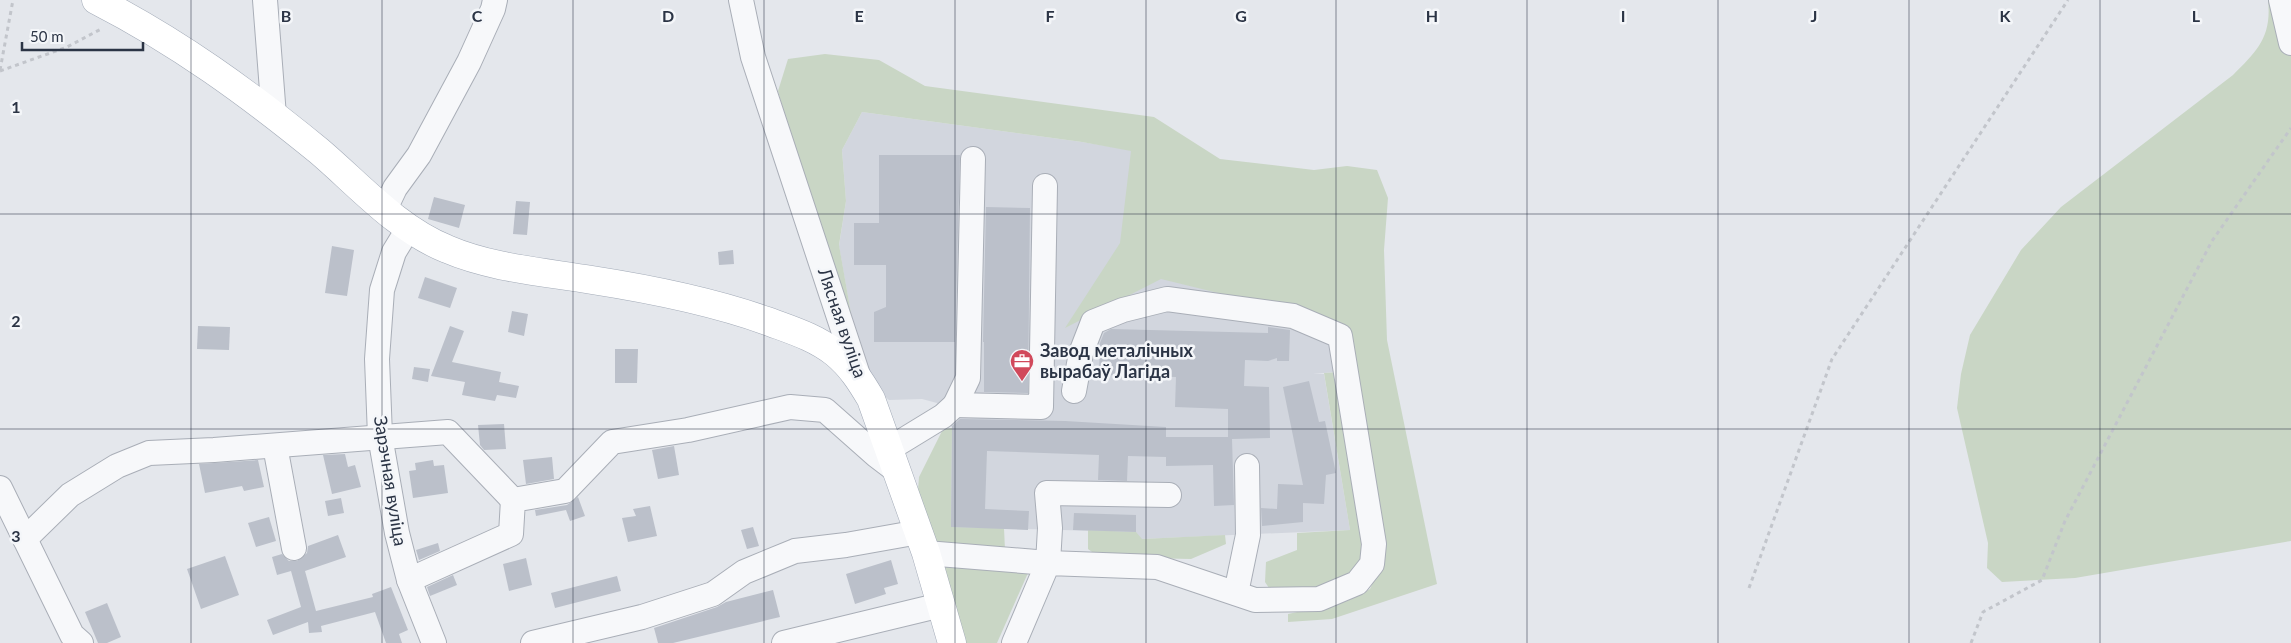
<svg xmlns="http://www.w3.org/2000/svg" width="2291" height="643" font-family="Lato,sans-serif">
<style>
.built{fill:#d2d6de}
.green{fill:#c9d6c5}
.building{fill:#bbc0ca}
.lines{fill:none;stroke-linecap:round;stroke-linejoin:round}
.minor-casing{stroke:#a9aeb7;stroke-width:26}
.major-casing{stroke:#a3abb8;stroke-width:29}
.path{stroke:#c2c5cb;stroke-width:3;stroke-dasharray:4 4;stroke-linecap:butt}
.minor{stroke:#f7f8fa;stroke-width:24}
.major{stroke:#fff;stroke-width:28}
.grid{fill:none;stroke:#2b3445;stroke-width:1;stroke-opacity:0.55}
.labels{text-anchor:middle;stroke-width:5;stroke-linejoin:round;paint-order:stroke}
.street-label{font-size:18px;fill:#2b3445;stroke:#f4f6f9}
.poi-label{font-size:18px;font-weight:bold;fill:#2b3445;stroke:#f4f6f9;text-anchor:start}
.grid-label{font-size:16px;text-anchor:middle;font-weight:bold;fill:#2b3445;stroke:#f4f6f9;stroke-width:5;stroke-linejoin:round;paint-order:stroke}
</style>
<rect width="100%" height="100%" fill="#e4e7ec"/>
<polygon class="built" points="862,112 1082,142 1131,150 1369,235 1346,371 1313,374 1324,374 1350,530 1141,539 1135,532 951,527 952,428 937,403 922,399 889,400 869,384 859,359 839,246 846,201 842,150"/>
<g class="green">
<path d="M 2268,0 L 2291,0 L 2291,541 L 2075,578 L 2002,582 L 1987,568 L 1988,543 L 1957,408 L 1961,374 L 1970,335 L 2021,250 L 2061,207 L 2233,75 C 2257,51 2272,37 2268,0 Z"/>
<polygon points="825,54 879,60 925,86 1154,117 1220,159 1314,170 1347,166 1377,170 1388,198 1384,250 1387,340 1437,584 1332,619 1288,622 1288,614 1347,601 1370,589 1381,564 1384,533 1352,354 1351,330 1251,301 1161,279 1065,328 1120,243 1131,151 1082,142 862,112 842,150 846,201 839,245 859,359 811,211 778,91 788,59"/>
<polygon points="1339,372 1370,554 1355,577 1317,593 1271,591 1265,582 1266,562 1297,550 1297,533 1350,530 1324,373"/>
<polygon points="952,428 951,527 1004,528 1005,550 937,547 918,490 919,477 943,429"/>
<polygon points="1088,530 1136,532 1142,539 1225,535 1226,544 1191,559 1099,557 1088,549"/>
<polygon points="946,563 1028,573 997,643 966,643 944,573"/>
</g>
<g class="building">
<polygon points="879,155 960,155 955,342 874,342 874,312 886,307 886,265 854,265 854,223 879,223"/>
<polygon points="434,197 465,205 459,228 428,219"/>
<polygon points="516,201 530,202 527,235 513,234"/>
<polygon points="986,207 1030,208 1028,393 984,392 984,342 983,342"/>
<polygon points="332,246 354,250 347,296 325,293"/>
<polygon points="733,250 734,264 719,265 718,252"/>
<polygon points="425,277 457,288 450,308 418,298"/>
<polygon points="512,311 528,314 524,336 508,332"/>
<polygon points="198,326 230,327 229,350 197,349"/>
<polygon points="450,326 464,331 452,362 501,372 499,382 519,386 516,398 497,395 495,401 462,395 465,382 431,376"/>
<polygon points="1268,327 1290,330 1289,361 1277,361 1277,358 1268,361 1245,360 1244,386 1269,387 1270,438 1232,439 1234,505 1214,506 1213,465 1166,466 1166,457 1128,456 1127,481 1098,480 1099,455 987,451 985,509 1029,511 1028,530 951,527 952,426 960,419 1065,421 1166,427 1166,437 1228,437 1228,409 1175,407 1176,377 1099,375 1100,343 1104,333 1111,329 1268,333"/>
<polygon points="615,349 638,349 637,383 615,383"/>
<polygon points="414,367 430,369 428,382 412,379"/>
<polygon points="1309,381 1319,422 1325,421 1336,473 1326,475 1324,504 1303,503 1303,522 1262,526 1261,508 1277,509 1278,484 1303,485 1283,387"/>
<polygon points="504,424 506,449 484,450 480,445 478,425"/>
<polygon points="674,446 679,475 658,479 652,450"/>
<polygon points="345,454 348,467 355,465 361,487 332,494 323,455"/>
<polygon points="552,457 554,479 526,484 523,460"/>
<polygon points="258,460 264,487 244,491 242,486 205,493 199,464"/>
<polygon points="433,460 434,466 444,465 448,493 413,498 409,471 416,470 415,463"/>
<polygon points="578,497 585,516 570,521 566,510 536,516 535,510 567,505"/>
<polygon points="341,498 344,513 328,516 325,501"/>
<polygon points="650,506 657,536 628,542 622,518 636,516 633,509"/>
<polygon points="1074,513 1136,515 1136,532 1073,530"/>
<polygon points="269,517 276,541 256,547 248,523"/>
<polygon points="753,527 759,546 747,549 741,530"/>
<polygon points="338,535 346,557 305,571 316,611 373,597 372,594 391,587 408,630 399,634 402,643 386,643 375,612 321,626 322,632 309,633 308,622 273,635 267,620 301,607 291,571 277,575 272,557 282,554 289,561 297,561 307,553 308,546"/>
<polygon points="438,543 440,551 419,560 416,550"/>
<polygon points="225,556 239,595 201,609 187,569"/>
<polygon points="526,558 532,585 509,591 503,564"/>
<polygon points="891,560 898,584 884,588 886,594 855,604 846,574"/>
<polygon points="453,575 457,585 430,596 427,587"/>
<polygon points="617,576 621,591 555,608 551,593"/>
<polygon points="773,590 780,617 673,643 658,643 654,628 717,607 726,602"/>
<polygon points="107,603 121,637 107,643 98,643 85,612"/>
</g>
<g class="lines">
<g class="minor-casing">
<g id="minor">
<polyline points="265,0 274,116"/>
<polyline points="741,0 753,57 859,378"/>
<polyline points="2281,0 2291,43"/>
<polyline points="385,209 395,188 419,155 469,62 493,9 495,0"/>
<polyline points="408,229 394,252 382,290 377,359 380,436 397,533 409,580 434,643"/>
<polyline points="955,405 1041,407 1045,186"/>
<polyline points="275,446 294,548"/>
<polyline points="889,449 943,416 955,405 968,378 973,159"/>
<polyline points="0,488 72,635 81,643"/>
<polyline points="25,539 70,495 117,466 149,453 214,450 448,432 513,500"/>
<polyline points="926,553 1048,563 1050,528 1047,493 1169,495"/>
<polyline points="409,580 511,534 513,500 565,491 612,442 688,430 790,407 825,410 877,456 898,472"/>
<polyline points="1236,593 1248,535 1247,466"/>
<polyline points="533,643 642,617 713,594 744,572 795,551 846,545 919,532"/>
<polyline points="784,643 941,605"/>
<polyline points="1014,643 1048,563 1157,567 1255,600 1319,599 1357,583 1372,564 1374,544 1340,336 1293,316 1167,299 1123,310 1093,322 1081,353 1074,391"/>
</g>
</g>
<g class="major-casing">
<path id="major" d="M 96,0 C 178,42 248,93 319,151 C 359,185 397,229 447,249 C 491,268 544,272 592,280 C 650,289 711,301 767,321 C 791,330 815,337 835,353 C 851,366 861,382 871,399 L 926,553 L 952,643"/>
</g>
<g class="path">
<polyline points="0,70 13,0"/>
<polyline points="0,71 67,47 103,28"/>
<polyline points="1749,588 1832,359 2068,0"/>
<polyline points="1971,643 1983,612 2042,580 2065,521 2212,241 2291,128"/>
</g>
<use href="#minor" class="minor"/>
<use href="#major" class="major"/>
</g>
<path class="grid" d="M 191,0 L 191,643M 382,0 L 382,643M 573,0 L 573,643M 764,0 L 764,643M 955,0 L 955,643M 1146,0 L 1146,643M 1336,0 L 1336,643M 1527,0 L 1527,643M 1718,0 L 1718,643M 1909,0 L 1909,643M 2100,0 L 2100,643M 0,214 L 2291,214M 0,429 L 2291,429"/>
<defs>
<g id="office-pin" transform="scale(1.25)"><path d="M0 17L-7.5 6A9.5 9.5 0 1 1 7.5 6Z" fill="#d1495b" stroke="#f4f6f9"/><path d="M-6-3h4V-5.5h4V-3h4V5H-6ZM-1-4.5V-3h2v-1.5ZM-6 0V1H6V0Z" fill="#fff"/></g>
</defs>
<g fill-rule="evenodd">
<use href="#office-pin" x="1022" y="361"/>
</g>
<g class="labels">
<g class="street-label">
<text transform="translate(842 323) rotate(71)" y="6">Лясная вуліца</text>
<text transform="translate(390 481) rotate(81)" y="6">Зарэчная вуліца</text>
</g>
<g class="poi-label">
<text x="1040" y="357">Завод металічных<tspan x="1040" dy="21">вырабаў Лагіда</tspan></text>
</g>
</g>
<g class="grid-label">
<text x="286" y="22">B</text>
<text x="477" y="22">C</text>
<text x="668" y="22">D</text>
<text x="859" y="22">E</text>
<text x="1050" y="22">F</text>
<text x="1241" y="22">G</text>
<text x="1432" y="22">H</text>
<text x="1623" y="22">I</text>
<text x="1814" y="22">J</text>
<text x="2005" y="22">K</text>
<text x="2196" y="22">L</text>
<text x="16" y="113">1</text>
<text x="16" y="327">2</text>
<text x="16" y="542">3</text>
</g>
<path d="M22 42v8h121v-8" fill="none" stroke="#2b3445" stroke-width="2.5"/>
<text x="30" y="42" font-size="15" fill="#2b3445" stroke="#f4f6f9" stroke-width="4" paint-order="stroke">50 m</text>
</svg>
